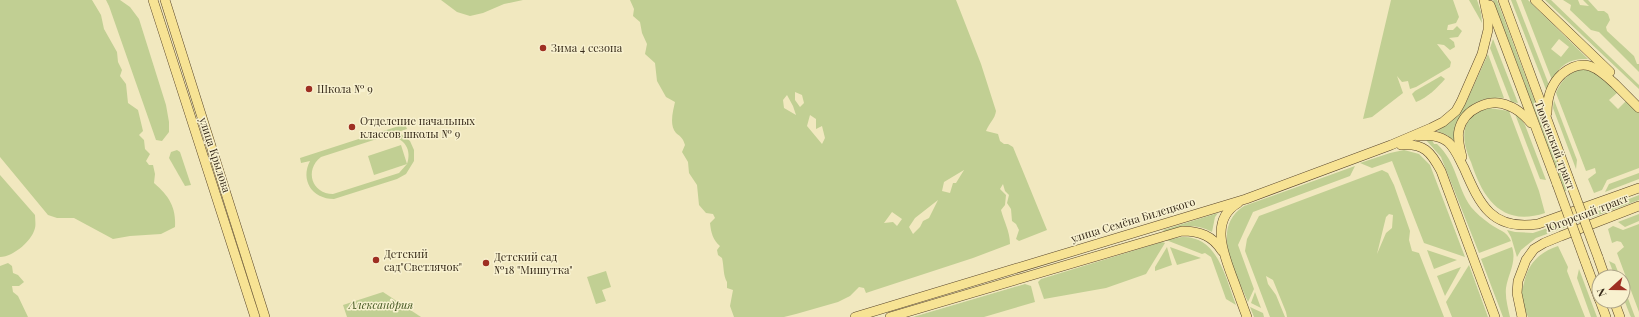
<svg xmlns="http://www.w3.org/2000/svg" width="1639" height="317" font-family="'Playfair Display',serif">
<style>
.green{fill:#c1cf93;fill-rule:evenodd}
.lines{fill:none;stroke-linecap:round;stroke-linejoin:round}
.primary-casing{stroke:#58452b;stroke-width:10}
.primary{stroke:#f7e394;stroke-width:9}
.primary-bridge-casing{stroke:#58452b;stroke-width:10;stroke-linecap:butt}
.primary-bridge{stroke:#f7e394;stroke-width:9}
.poi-dot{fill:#9e2f22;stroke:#f8f1cf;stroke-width:1.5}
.labels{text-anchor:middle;stroke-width:3;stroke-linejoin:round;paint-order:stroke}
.poi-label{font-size:11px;fill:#392d1c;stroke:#f8f1cf;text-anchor:start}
.street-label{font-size:11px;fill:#392d1c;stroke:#f8f1cf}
.park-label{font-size:11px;font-style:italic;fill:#435721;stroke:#f8f1cf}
</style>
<rect width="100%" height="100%" fill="#f1e8bf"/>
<g class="green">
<path d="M 0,0 L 92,0 L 101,15 L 104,29 L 117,52 L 118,62 L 122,70 L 120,76 L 126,84 L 128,103 L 138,110 L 143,131 L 139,135 L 144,140 L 145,149 L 150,154 L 146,161 L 149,165 L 153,165 L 155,174 L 154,183 C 169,196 176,207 175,227 L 161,234 L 130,236 L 113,239 L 74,218 L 57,218 L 48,215 L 0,157 Z"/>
<polygon points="106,0 120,0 130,7 139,19 166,105 169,122 169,132 162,141 156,140 109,6"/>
<polygon points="441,0 523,0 504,4 483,13 470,16 457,12"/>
<path d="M 630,0 L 956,0 L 981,64 L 996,111 C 995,119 989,123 986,131 L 998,134 L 1000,141 L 1004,144 L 1008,144 L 1013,147 L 1047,230 L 1019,241 L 1016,239 L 1019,230 L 1016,224 L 1012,221 L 1011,209 L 1007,203 L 1009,195 L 1005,191 L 1003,184 L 1000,189 L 1006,195 L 1005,205 L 1001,210 C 1004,222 1010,231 1010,244 L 973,258 L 875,290 L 866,293 L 864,288 L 859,287 L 850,296 L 838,302 L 796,314 L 784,317 L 734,317 L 730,306 L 733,290 L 727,288 L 727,282 C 723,276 724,266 722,258 L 718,255 L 717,250 L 720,246 C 713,240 711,233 710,223 L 715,218 L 713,214 L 706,213 L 699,205 L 697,185 L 689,173 L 688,162 L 682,152 L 685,145 C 683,138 681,137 676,133 C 669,125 673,111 675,102 L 666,97 L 657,81 L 655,63 L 645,54 L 647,44 L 642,33 L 640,22 L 633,16 L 634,9 ZM 795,92 L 802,95 L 804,103 L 800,107 L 795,100 ZM 787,95 L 793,106 L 796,115 L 784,108 L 783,100 ZM 810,115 L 816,119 L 816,129 L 822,126 L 825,138 L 822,144 L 807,126 ZM 964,170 L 956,183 L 953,183 L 950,193 L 942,191 L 944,182 ZM 938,200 L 929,218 L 923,221 L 920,227 L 913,234 L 909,227 L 915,218 ZM 892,212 L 902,219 L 897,226 L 893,222 L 884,223 Z"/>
<polygon points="1391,0 1453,0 1459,17 1456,23 1448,25 1447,30 1453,30 1457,26 1462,31 1458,37 1449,38 1454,42 1455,47 1450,50 1444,45 1437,44 1451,62 1450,67 1416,87 1410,89 1408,81 1402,82 1397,76 1403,93 1372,117 1363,119"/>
<polygon points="1469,0 1477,0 1481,12 1482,23"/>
<polygon points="1493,0 1497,0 1568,190 1565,191"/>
<polygon points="1511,0 1516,0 1549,85 1547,92"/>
<path d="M 1521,0 L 1528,0 L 1588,59 C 1571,58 1560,64 1552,80 ZM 1559,39 L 1569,47 L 1561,57 L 1551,49 Z"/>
<polygon points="1545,0 1551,0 1639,85 1639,89"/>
<polygon points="1563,0 1578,0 1580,5 1589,6 1583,0 1588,0 1598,11 1604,11 1608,14 1610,20 1606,27 1607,31 1634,56 1637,64 1639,64 1639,72 1599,32 1591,30 1570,10 1571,5"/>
<polygon points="1493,39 1518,103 1511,102 1490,48"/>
<path d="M 1488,54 L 1504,98 C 1475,95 1455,112 1454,141 L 1447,135 L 1437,131 L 1450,122 L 1465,105 Z"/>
<path d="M 1581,69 L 1596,72 L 1618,92 L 1609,100 L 1618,109 L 1627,100 L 1639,113 L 1639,168 L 1607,180 L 1602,190 L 1594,193 L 1588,179 L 1596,173 L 1595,168 L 1586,171 L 1556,93 C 1561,81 1568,73 1581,69 Z"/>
<path d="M 1441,76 L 1445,79 C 1437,88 1427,98 1416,102 L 1412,94 L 1415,91 Z"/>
<polygon points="1554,100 1577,160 1576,169 1553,108"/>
<path d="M 1489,108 L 1509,111 L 1539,191 L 1545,213 C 1502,227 1483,199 1471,162 C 1466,151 1461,135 1467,123 C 1471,115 1480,110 1489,108 Z"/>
<polygon points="1515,114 1520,117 1525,125 1546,180 1540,179"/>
<path d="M 405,124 L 407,129 L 398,132 L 410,141 L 414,150 L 414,161 L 406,174 L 397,179 L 334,199 C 312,199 300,180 310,161 L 301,163 L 300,158 ZM 391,136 C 405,139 412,150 407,164 L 401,145 L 368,156 L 374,175 L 407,164 L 399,173 L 333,194 C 312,194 304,170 321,157 L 383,137 Z"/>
<path d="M 1426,140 L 1432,140 L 1434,144 L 1437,144 C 1458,164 1456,186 1471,207 C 1476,213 1483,219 1490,224 C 1498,230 1507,231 1511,241 L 1479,253 L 1441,157 Z"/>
<polygon points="177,150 180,152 191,185 185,186 169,158 171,152"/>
<polygon points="1404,150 1419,154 1430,165 1465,257 1424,243 1392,161 1372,168 1360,163 1390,153"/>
<path d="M 1355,166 L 1350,176 L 1253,212 L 1238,245 L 1254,289 L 1248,302 C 1236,273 1209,229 1244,206 Z"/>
<path d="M 1382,170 L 1388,173 L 1394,185 L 1410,231 L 1409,240 L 1412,251 L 1419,253 L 1444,317 L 1287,317 L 1286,312 L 1273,280 L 1266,276 L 1268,284 L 1276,295 L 1285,317 L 1270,317 L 1245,251 L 1247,239 L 1259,216 ZM 1389,214 L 1393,215 L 1392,228 L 1386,233 L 1377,254 L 1386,217 Z"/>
<polygon points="1639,173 1639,179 1605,192 1609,184"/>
<path d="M 0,175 L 35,215 C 35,219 36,224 35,228 C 32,241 13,257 0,257 Z"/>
<polygon points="1639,195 1639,200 1536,238 1521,250 1517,257 1511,237 1507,230 1515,232 1533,233 1601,210"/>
<path d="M 1218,213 L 1215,217 L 1212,232 C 1195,223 1182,226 1165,232 L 1163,230 Z"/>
<polygon points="1639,214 1639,221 1625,227 1618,222"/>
<polygon points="1639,224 1639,312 1617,253 1624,247 1621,242 1617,241 1612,243 1608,229 1613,226 1623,230"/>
<path d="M 1182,237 C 1218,236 1225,277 1236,305 L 1226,299 L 1211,257 L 1205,253 L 1202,254 L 1166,240 Z"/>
<polygon points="1162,242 1165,243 1146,274 1106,288 1044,299 1038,282 1041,279"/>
<path d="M 1558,246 L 1568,267 L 1567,271 L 1585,317 L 1528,317 C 1525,310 1522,303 1521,296 C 1521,292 1523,287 1524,283 C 1528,263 1540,252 1558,246 Z"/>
<polygon points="1167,247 1172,265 1155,271 1155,267"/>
<polygon points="1170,247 1201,258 1177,265"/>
<path d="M 1512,247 C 1517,262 1508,274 1506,288 C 1505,298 1508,308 1510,317 L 1503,317 L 1481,259 Z"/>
<polygon points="1427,250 1457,260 1434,269"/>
<polygon points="1609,261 1615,264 1620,277 1615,277"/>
<polygon points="8,263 12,266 13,273 18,275 24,282 19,286 12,286 13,292 18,296 28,317 0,317 0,266"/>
<polygon points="1469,265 1488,317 1452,317 1446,302"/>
<polygon points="1461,267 1445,296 1437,276"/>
<polygon points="1579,269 1597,317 1591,317 1577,278"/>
<polygon points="606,271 611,287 602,290 606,301 596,304 587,277"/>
<polygon points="1025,284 1031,286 1035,302 984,317 913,317"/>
<polygon points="1623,285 1635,317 1631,317 1630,315 1623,297"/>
<polygon points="383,292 421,317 347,317 343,305"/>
<polygon points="1255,292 1261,308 1251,303"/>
<polygon points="1250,307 1263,313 1264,317 1254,317"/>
</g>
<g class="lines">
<g class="primary-casing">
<g id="primary">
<polyline points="153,0 255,317"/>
<polyline points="165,0 265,317"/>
<polyline points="1503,0 1569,179"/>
<polyline points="1535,0 1610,72"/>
<polyline points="1490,5 1557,184"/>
<path d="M 1547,113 C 1547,99 1551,84 1562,74 C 1584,56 1598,68 1615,84 C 1623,92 1631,100 1639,108"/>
<path d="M 1418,136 C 1429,135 1439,135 1448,142 C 1456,149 1459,159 1464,168 C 1480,205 1492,231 1538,224 L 1639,188"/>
<path d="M 1401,145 C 1424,143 1431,152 1441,171 L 1495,317"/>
<path d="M 1462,157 C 1460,149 1457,138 1459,130 C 1464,109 1490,97 1509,106 C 1518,109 1525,116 1531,123"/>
<path d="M 1238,203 C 1209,220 1224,255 1233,279 C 1238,292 1242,304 1247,317"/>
<polyline points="1598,257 1605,277"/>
<polyline points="1585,261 1599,299"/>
<polyline points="1600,301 1606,317"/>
<polyline points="1614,301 1620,317"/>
<polyline points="855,317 1246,199 1391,145 1431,128 1443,122 1456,111 1461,102 1482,54 1488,30 1488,19 1484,0"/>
<path d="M 890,317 L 1182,231 C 1200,231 1213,236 1222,251"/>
<polyline points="1522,317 1517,293 1518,281 1526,260 1534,249 1544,243 1561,236 1639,206"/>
</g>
</g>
<use href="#primary" class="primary"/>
<g class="primary-bridge-casing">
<g id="primary-bridge">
<polyline points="1569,179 1598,257"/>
<polyline points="1557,184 1585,261"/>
</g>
</g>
<use href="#primary-bridge" class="primary-bridge"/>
</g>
<g class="poi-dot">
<circle cx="543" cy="48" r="4"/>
<circle cx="309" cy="89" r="4"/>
<circle cx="352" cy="127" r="4"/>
<circle cx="376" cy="260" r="4"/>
<circle cx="486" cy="263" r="4"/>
</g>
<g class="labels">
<g class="poi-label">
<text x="551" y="52">Зима 4 сезона</text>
<text x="317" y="93">Школа № 9</text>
<text x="360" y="125">Отделение начальных<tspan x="360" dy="13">классов школы № 9</tspan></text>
<text x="384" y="258">Детский<tspan x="384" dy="13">сад"Светлячок"</tspan></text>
<text x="494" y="261">Детский сад<tspan x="494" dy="13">№18 "Мишутка"</tspan></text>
</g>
<g class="street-label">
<text transform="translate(1555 145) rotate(69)" y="4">Тюменский тракт</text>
<text transform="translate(215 155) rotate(72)" y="4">улица Крылова</text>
<text transform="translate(1587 213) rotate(-21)" y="4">Югорский тракт</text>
<text transform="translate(1133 220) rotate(-17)" y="4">улица Семёна Билецкого</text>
</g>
<g class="park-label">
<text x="381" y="309">Александрия</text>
</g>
</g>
<g transform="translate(1611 289) rotate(249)"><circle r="19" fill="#f8f1cf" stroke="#aca387"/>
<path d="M0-3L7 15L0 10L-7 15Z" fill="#9e2f22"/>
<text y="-6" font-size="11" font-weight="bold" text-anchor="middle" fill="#392d1c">N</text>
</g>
</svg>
